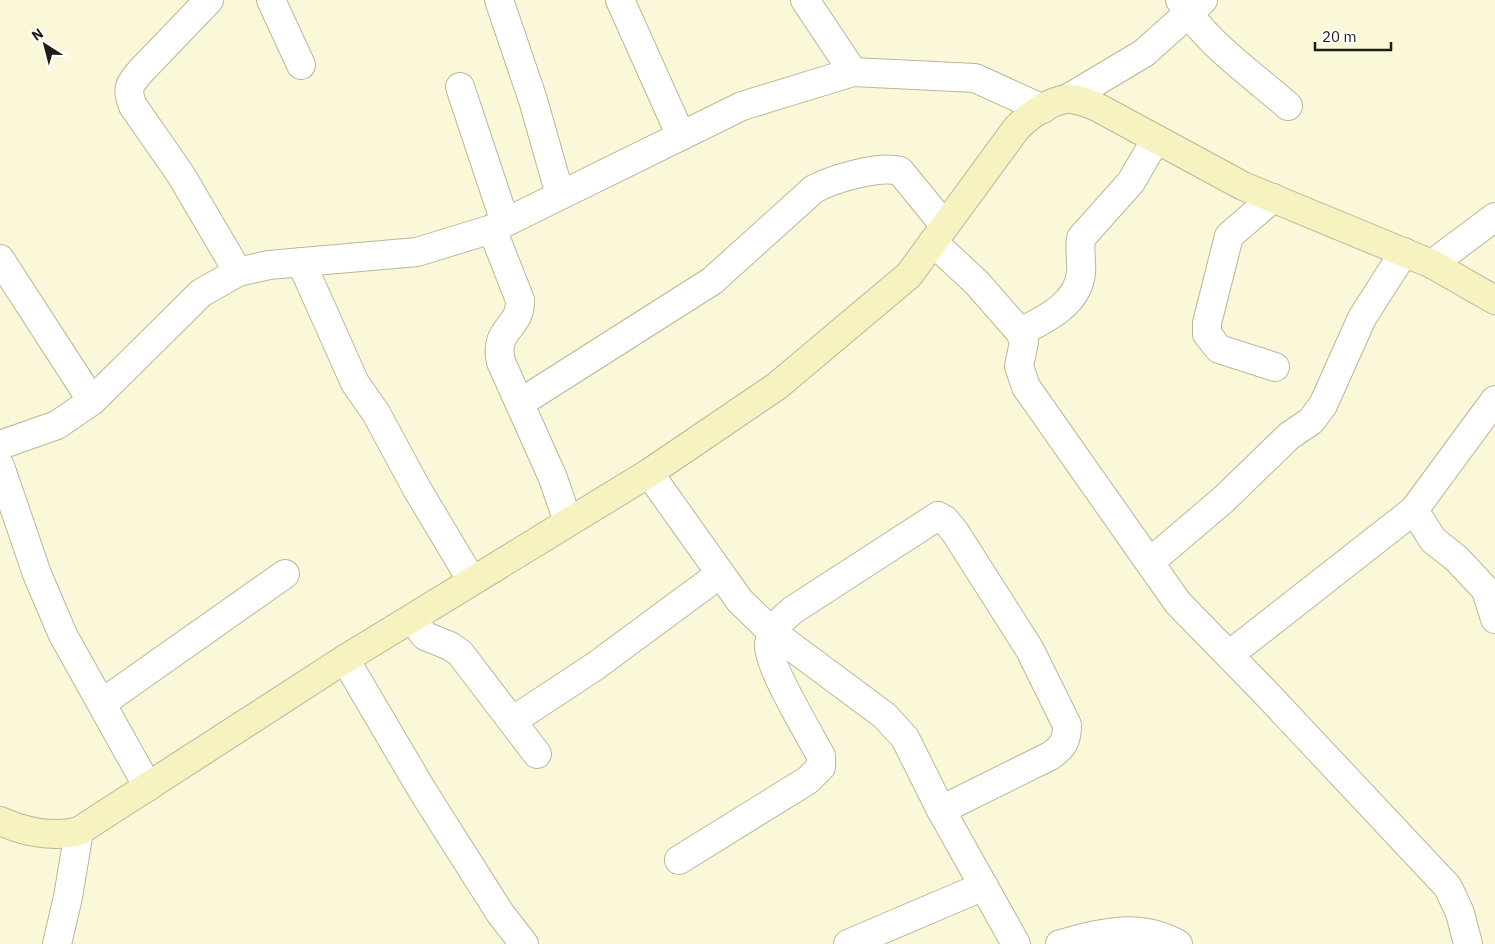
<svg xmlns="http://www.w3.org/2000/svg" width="1495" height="944" font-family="'IBM Plex Sans',sans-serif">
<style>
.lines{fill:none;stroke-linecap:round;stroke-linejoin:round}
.street-casing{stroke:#b9b799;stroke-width:30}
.secondary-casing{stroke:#b9b799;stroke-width:30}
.street{stroke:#fff;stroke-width:28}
.secondary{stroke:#f7f3c1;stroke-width:28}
</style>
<rect width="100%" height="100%" fill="#faf8d8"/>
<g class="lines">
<g class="street-casing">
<g id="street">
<path d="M 209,0 L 140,72 C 129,85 126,89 133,106 L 181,175 L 238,272"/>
<polyline points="271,0 301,65"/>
<polyline points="499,0 533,100 560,195"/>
<polyline points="620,0 681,136"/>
<polyline points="805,0 853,72"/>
<path d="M 1180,0 C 1203,41 1253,75 1288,106"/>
<polyline points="460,87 505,222"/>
<polyline points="1067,99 1144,53 1203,0"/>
<polyline points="1273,198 1229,236 1207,323 1207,334 1219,349 1275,367"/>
<path d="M 492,229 L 520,300 C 521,329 493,328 501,362 L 553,478 L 568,522"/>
<polyline points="933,242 977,283 1020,332 1024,342 1019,366 1026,387 1178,603 1263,690 1448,887 1460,913 1468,944"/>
<polyline points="0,259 92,401"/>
<polyline points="301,262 355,383 376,413 417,489 472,581"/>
<polyline points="1432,264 1495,217"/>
<path d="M 1020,332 C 1044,320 1079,304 1081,272 C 1082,261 1079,249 1081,238 L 1131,182 L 1156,139"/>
<path d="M 520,403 L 712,281 L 814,189 C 833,179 879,165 900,171 L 945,226"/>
<polyline points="0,445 57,425 92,401 201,293 238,272 269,265 417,252 492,229 742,106 853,72 975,78 1043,109"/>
<polyline points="0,466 37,574 63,635 148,787"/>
<polyline points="649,473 740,601 772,632 885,716 905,738 941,810 1016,944"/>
<polyline points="1414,510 1433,540 1457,559 1486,590 1495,619"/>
<polyline points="1150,562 1224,499 1289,436 1311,421 1323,405 1362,318 1404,252"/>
<polyline points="412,619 425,636 450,646 460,653 537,754"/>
<polyline points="1229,655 1414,510 1495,400"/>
<polyline points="345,659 422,790 500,913 524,944"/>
<polyline points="102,703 285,574"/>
<polyline points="512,721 594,667 720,574"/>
<path d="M 679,860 L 808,780 L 821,767 L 821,756 C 810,735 766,663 769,644 C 771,628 781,620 793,610 L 938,516 L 945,520 L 955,532 L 1030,650 L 1067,725 C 1067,741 1063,747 1050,756 L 941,810"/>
<polyline points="57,944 68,897 79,831"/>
<polyline points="848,944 984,886"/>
<path d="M 1060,944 C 1103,933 1137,922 1178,944"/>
</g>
</g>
<g class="secondary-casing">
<path id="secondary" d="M 0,821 C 24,832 53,838 79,831 L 345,659 L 649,473 L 777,386 L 909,275 L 1016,129 C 1028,116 1048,102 1066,99 C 1077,98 1088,103 1097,107 L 1243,186 L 1432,264 L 1495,300"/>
</g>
<use href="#street" class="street"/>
<use href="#secondary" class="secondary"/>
</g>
<g transform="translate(45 45) rotate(324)" stroke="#ffffff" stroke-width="4" paint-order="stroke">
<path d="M0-4L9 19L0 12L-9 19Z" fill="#1e1d12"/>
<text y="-8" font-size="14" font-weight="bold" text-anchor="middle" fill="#1e1d12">N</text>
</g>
<path d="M1315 42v8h76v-8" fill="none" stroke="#1e1d12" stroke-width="2.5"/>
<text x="1322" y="42" font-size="15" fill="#1e1d12" stroke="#ffffff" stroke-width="4" paint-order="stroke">20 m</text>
</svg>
